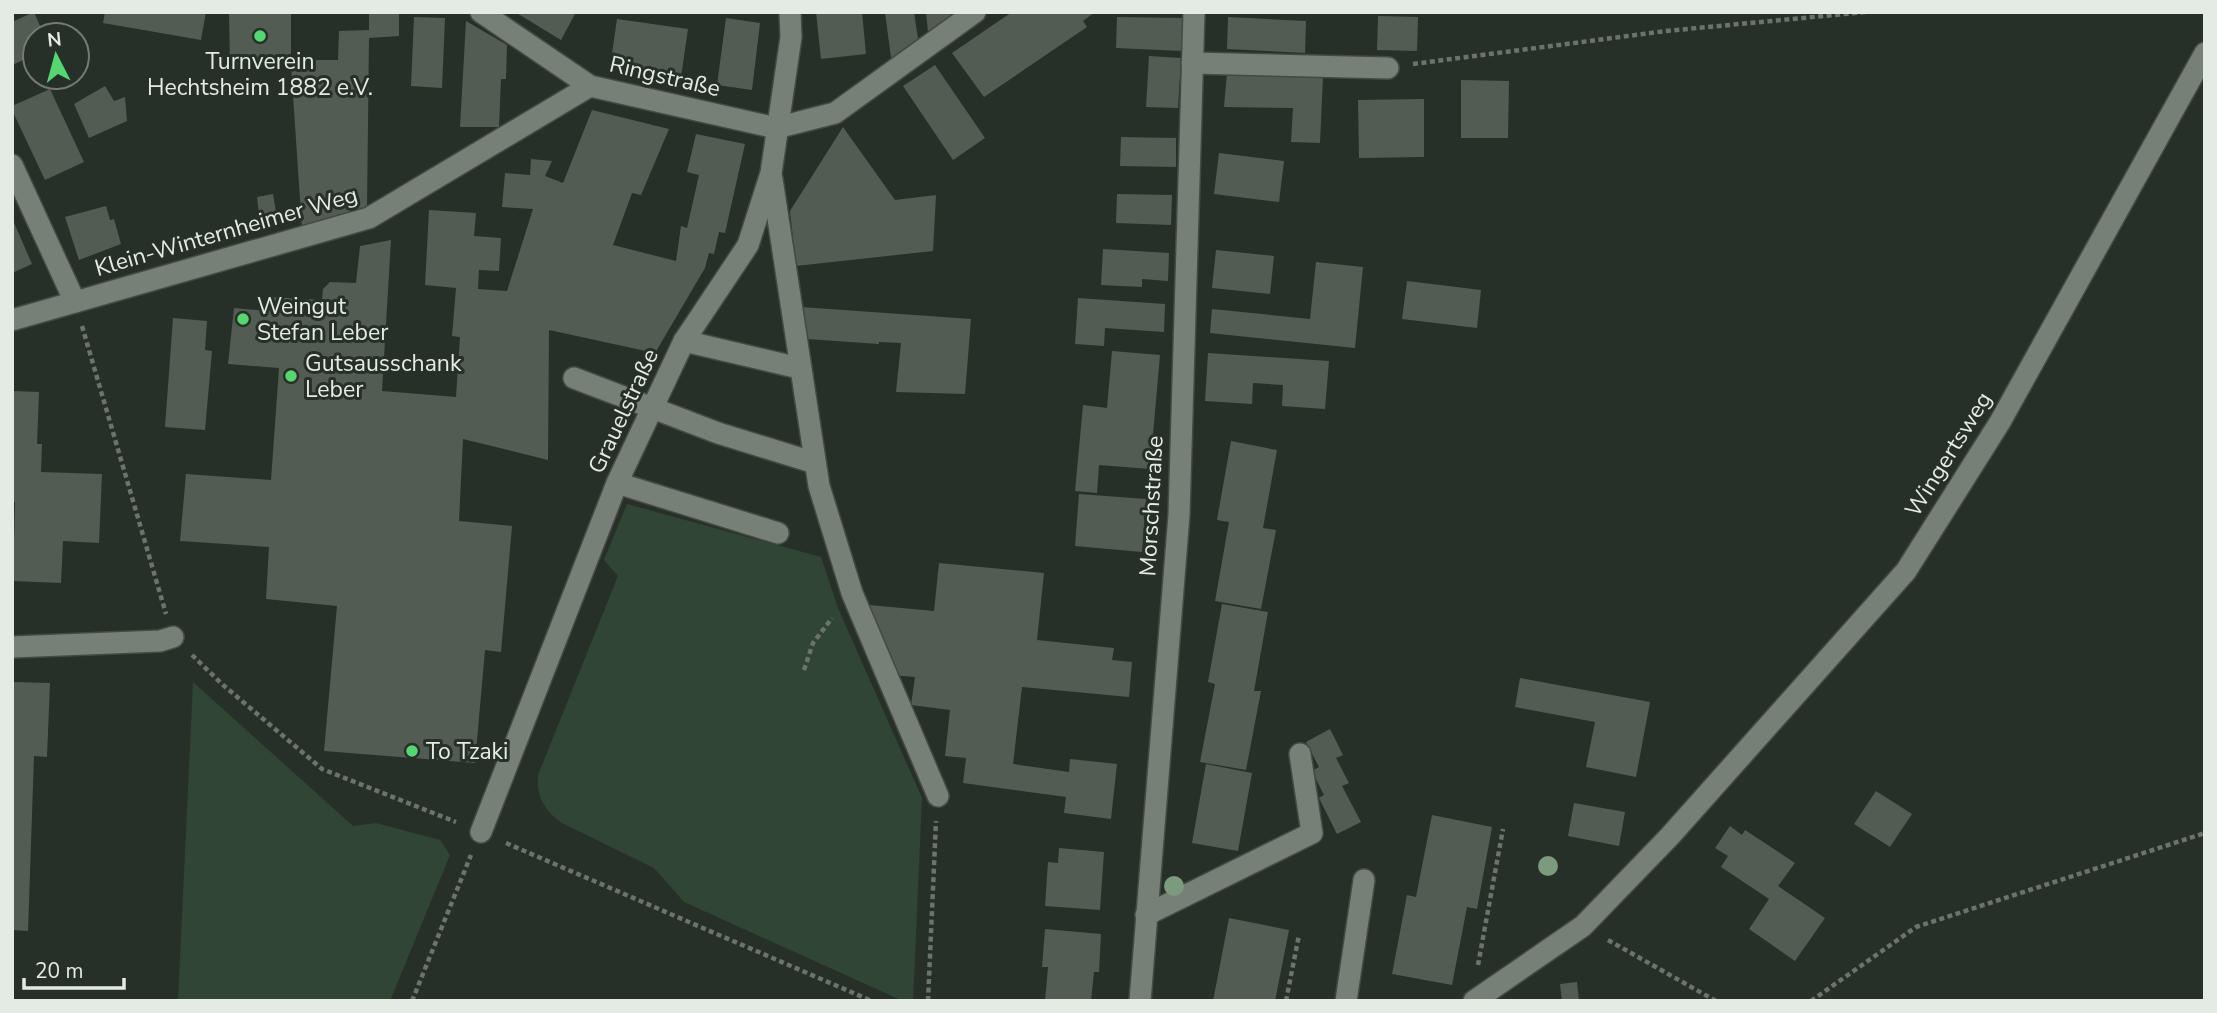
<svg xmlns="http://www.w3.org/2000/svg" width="2217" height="1013" font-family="'Nunito Sans',sans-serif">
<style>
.green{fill:#314534}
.building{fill:#525c53}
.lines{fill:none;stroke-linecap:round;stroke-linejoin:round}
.minor-casing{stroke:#434a44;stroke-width:24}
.path{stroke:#6b736c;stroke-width:4.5;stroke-dasharray:5 3.5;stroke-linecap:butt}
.minor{stroke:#768077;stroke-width:21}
.tree{fill:#7b9a7e}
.poi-dot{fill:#55d671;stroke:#273028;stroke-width:2.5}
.labels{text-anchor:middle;stroke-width:6;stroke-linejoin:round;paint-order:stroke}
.poi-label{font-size:23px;fill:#e4eae4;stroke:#273028;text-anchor:start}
.street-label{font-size:23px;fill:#e4eae4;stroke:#273028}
</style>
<rect width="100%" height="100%" fill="#273028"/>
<g class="green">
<path d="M 627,504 L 821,557 L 838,608 L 922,798 L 913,1001 L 903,1001 L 684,902 L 654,868 L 562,823 C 544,811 536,796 538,775 L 618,576 L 604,560 Z"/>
<polygon points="193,682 353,826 376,823 440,840 450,855 390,1001 178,1001"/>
</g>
<g class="building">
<polygon points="34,12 44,35 35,35 35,55 12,65 12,22"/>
<polygon points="105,12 206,12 201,40 103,23"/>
<polygon points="229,12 291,12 291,60 338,60 339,31 369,30 369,12 399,12 399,36 369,38 367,207 302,229 291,66 230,67"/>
<polygon points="515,12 576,12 561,40"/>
<polygon points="816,12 862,12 866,54 821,59"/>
<polygon points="885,12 914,12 918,39 891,58"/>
<polygon points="926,12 950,12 951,17 928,32"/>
<polygon points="1012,12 1095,12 1083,21 1087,27 984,97 952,53"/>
<polygon points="1378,16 1418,17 1417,51 1377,50"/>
<polygon points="414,17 445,18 442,88 411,86"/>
<polygon points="1117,17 1183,18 1182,51 1116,48"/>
<polygon points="1228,17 1306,21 1305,53 1227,49"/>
<polygon points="726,18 760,23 752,90 717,85"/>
<polygon points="617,19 688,29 681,77 610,67"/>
<polygon points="466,21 507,45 506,79 501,79 499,127 460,127"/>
<polygon points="1149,56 1181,58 1178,108 1146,107"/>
<polygon points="935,65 985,138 953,160 903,86"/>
<polygon points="1227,73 1323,77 1320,143 1291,142 1293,108 1224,107"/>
<polygon points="1461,80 1509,81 1508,138 1461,138"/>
<polygon points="105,86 114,101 125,97 127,121 89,138 74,104"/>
<polygon points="50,89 84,162 45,180 12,110 12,106"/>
<polygon points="1424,99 1424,157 1359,158 1358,100"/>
<polygon points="592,110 669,129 641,195 632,193 613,245 676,261 681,226 687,228 699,175 687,172 696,134 745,144 725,233 719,232 714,254 709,253 705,268 655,353 549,330 548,460 463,439 459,521 512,526 501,652 485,650 475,763 324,751 337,606 266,599 269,547 180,541 186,474 271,480 279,368 228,364 234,308 269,311 270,297 322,300 323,289 330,282 356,283 360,246 391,240 382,391 456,397 460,337 452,336 456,288 425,285 429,210 476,213 474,236 501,238 499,271 479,270 478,289 507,291 533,209 502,207 505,173 530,175 531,159 552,161 545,176 563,183"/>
<polygon points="843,127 895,200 936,195 933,251 796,266 790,211"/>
<polygon points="1121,137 1176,138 1176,167 1120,166"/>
<polygon points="1219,153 1284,161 1279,202 1214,194"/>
<polygon points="273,194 276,212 259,215 257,197"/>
<polygon points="1117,194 1172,195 1171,225 1116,223"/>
<polygon points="106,206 110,220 114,219 121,244 79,260 65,217"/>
<polygon points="12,218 32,264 12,273"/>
<polygon points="1103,249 1169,253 1168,281 1142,279 1142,287 1101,285"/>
<polygon points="1216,250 1274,256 1270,294 1212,288"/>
<polygon points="1316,262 1363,267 1355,348 1210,333 1212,309 1310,319"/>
<polygon points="1407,281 1481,290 1477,328 1402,319"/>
<polygon points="1078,298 1165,304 1164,332 1105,328 1104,346 1075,344"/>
<polygon points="801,307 971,319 965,394 896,392 901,343 879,342 879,344 807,339"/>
<polygon points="173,318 207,321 205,350 212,351 205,430 165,427"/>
<polygon points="1112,351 1160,355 1150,469 1099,465 1097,493 1075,491 1083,405 1107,408"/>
<polygon points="1208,353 1329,361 1325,409 1282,406 1283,385 1253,383 1252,404 1205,401"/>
<polygon points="12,391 39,392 37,444 42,444 41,472 102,474 99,543 63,541 61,583 13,581 15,502 12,502"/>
<polygon points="1231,441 1277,450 1263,528 1276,530 1261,609 1215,601 1229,522 1217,520"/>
<polygon points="1079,494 1146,499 1142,552 1075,546"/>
<polygon points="939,563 1044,573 1037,640 1114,648 1112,660 1132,662 1129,697 1022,687 1013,764 1069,772 1070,759 1117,764 1111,819 1064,813 1066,797 963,783 966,758 945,756 950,710 911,705 915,677 891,675 869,605 934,611"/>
<polygon points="1222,604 1268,612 1254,691 1261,691 1246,770 1200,762 1215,684 1208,682"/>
<polygon points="1520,678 1650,702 1636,777 1586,767 1595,722 1515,707"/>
<polygon points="12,682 50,683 47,757 34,756 28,931 12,930"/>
<polygon points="1330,729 1343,755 1336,758 1349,783 1342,786 1361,822 1337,834 1319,798 1324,795 1312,771 1319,767 1306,742"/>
<polygon points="1206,764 1252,773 1238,851 1192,843"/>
<polygon points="1876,791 1912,814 1890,847 1854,824"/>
<polygon points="1574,803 1625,812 1619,846 1568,836"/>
<polygon points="1432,815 1492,827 1477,909 1467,907 1452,985 1392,974 1407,895 1416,897"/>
<polygon points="1730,826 1742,835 1745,830 1795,863 1778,886 1825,918 1795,961 1749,929 1769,899 1721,867 1728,856 1715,848"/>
<polygon points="1059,848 1104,852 1100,910 1045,906 1048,862 1058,863"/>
<polygon points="1229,918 1289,930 1275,1001 1213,1001"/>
<polygon points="1045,929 1101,934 1099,972 1094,972 1091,1001 1045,1001 1048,967 1042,967"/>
<polygon points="1577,982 1579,1001 1562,1001 1560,984"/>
</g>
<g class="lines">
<g class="minor-casing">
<g id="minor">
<polyline points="481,12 590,86 776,128 835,113 975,12"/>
<polyline points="1192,63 1388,68"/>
<polyline points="12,165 75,302"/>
<polyline points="772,179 819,486 852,593 938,796"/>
<polyline points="12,320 369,218 590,86"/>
<polyline points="684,341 799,368"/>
<polyline points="574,378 718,433 815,463"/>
<polyline points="617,483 778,533"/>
<polyline points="12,647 160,641 173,637"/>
<polyline points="481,832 617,483 684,341 748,245 771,173 791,37 790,12"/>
<polyline points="1146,915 1312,833 1300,754"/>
<polyline points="1140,1001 1179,515 1194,12"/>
<polyline points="1346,1001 1364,880"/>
<polyline points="1474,1001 1583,926 1670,836 1906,571 2000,422 2205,53"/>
</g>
</g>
<g class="path">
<polyline points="1413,64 1666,31 1866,12"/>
<polyline points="82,326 166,614"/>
<polyline points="192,655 223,685 322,769 456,822"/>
<polyline points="804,670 813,643 832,618"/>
<polyline points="506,843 872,1001"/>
<polyline points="1608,940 1716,1001"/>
<polyline points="1478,965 1503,829"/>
<polyline points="412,1001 471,855"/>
<polyline points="928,1001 936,821"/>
<polyline points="1286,1001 1299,935"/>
<polyline points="1811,1001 1916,927 2205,833"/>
</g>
<use href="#minor" class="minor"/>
</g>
<g class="tree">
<circle cx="1548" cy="866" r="10"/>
<circle cx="1174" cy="886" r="10"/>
</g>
<g class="poi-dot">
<circle cx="260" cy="36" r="7"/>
<circle cx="243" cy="319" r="7"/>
<circle cx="291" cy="376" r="7"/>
<circle cx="412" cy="751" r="7"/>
</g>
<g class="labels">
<g class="poi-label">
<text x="260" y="69" text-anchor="middle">Turnverein<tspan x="260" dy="26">Hechtsheim 1882 e.V.</tspan></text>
<text x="257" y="314">Weingut<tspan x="257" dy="26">Stefan Leber</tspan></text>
<text x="305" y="371">Gutsausschank<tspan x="305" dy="26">Leber</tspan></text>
<text x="426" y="759">To Tzaki</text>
</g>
<g class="street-label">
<text transform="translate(665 76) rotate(13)" y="8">Ringstraße</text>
<text transform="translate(226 231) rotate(-16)" y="8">Klein-Winternheimer Weg</text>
<text transform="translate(623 411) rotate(-65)" y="8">Grauelstraße</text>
<text transform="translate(1948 454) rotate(-58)" y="8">Wingertsweg</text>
<text transform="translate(1151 506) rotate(-87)" y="8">Morschstraße</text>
</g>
</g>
<rect width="2217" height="1013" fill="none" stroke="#e4eae4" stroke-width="28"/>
<g transform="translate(56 56) rotate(354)"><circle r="33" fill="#273028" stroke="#737a73" stroke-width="2"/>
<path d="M0-5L12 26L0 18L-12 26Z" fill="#55d671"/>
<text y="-10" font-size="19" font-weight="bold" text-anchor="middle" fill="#e4eae4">N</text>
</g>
<path d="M24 978v10h100v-10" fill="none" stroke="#e4eae4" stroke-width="3.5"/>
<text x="35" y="978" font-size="21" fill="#e4eae4" stroke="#273028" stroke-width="5" paint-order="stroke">20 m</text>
</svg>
